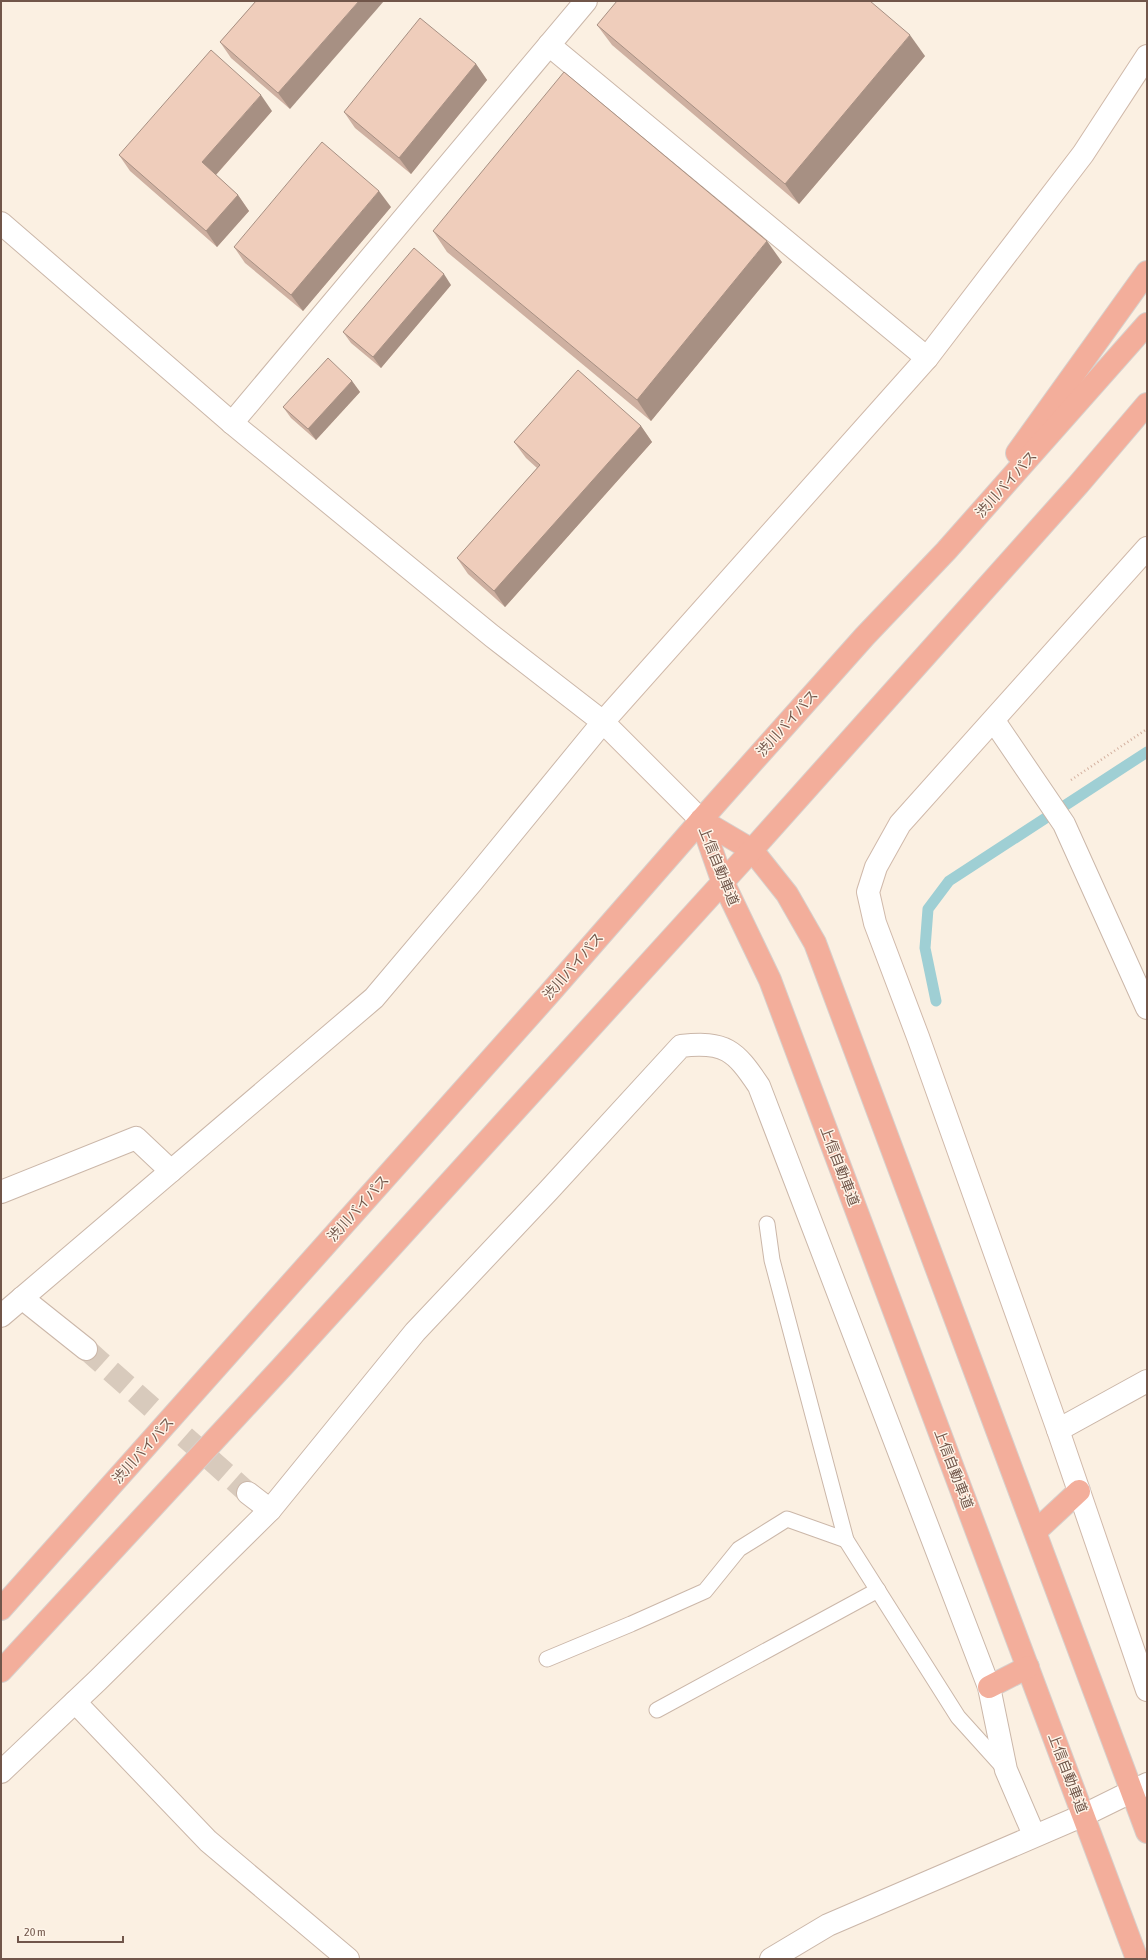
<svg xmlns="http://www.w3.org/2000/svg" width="1148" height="1960" font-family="'Asap Condensed','Noto Sans JP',sans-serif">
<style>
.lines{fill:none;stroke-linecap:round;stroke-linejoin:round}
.stream{stroke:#9fcfd4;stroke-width:11}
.street-tunnel{stroke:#d8cabc;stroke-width:22;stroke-dasharray:22 11;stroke-linecap:butt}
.lane-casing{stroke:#cbb7a9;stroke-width:17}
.street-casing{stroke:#cbb7a9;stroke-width:24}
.secondary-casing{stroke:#d0b9aa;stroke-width:24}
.highway-casing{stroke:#d7d0cc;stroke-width:24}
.path{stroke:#d3b09f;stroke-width:2.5;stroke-dasharray:1 3;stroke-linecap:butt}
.lane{stroke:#fff;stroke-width:15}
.street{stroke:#fff;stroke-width:22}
.secondary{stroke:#fff;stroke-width:22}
.highway{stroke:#f3ae9b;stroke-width:22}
.wall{fill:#ceb0a1}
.shaded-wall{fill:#a79083}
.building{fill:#efcdbb;stroke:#a79083}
.labels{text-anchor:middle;stroke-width:3;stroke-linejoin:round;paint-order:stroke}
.street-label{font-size:14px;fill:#71564a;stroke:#fef4e8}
</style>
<rect width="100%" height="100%" fill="#fbf0e2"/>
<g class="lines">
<polyline class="stream" points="936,1001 925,948 928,909 949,881 1147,752"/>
<polyline class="street-tunnel" points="86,1349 248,1493"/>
<g class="lane-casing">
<g id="lane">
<polyline points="767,1224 772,1260 846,1540 958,1717 1004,1768"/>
<polyline points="547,1659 631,1624 705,1591 739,1549 787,1519 846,1540"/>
<polyline points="657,1710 878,1590"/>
</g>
</g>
<g class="street-casing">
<g id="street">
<polyline points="549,45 927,358"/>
<polyline points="1,223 232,423 492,636 603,722 472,882 374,998 1,1316"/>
<polyline points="232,423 586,1"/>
<polyline points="994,721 1064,824 1147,1008"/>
<polyline points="1,1192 136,1138 171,1171"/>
<polyline points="22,1298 86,1349"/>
<polyline points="1058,1430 1147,1381"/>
<polyline points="248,1493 270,1510"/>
<polyline points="75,1702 208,1841 348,1959"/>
<path d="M 1,1772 L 97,1681 L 270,1510 L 415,1332 L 549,1190 L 681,1046 C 725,1041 735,1050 759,1086 L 989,1687 L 1006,1770 L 1034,1835"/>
<polyline points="771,1959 828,1925 1084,1815 1147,1784"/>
</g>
</g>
<g class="secondary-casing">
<g id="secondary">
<polyline points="1147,548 900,824 876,867 868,892 875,923 918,1037 1058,1430 1147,1690"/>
<polyline points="701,820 603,722 927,358 1083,154 1147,56"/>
</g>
</g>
<g class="highway-casing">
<g id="highway">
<polyline points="1017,453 1147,272"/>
<polyline points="701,820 722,880 770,980 1137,1959"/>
<polyline points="701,820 752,850 787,894 815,943 1147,1832"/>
<polyline points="1036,1531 1079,1491"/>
<polyline points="1,1609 549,994 701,820 865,636 946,551 1147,324"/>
<polyline points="1,1671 282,1367 752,850 1078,485 1147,404"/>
<polyline points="989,1687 1028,1667"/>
</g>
</g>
<polyline class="path" points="1071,780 1147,729"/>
<use href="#lane" class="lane"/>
<use href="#street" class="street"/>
<use href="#secondary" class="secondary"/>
<use href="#highway" class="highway"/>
</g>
<g class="wall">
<polygon points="256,1 290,109 231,58 220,42"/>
<polygon points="597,25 925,56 799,204 612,45"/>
<polygon points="476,64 487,80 411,174 355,128 344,112"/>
<polygon points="272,111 216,175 238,195 249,211 217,247 130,171 119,155"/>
<polygon points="391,207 303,311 245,263 234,247"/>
<polygon points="433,231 782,262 651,421 447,252"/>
<polygon points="451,285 381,368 351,343 343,332"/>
<polygon points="352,381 360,392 316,440 291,418 283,407"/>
<polygon points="641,426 652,442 505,607 468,574 457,558 537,468 526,458 514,442"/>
</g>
<g class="shaded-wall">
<polygon points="359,1 384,1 290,109 278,93"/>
<polygon points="910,35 925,56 799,204 785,184"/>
<polygon points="476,64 487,80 411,174 399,158"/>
<polygon points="261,95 272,111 213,178 202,162"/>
<polygon points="379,191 391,207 303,311 291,295"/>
<polygon points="238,195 249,211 217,247 206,231"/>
<polygon points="767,241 782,262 651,421 637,400"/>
<polygon points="444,274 451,285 381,368 373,357"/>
<polygon points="352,381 360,392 316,440 308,429"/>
<polygon points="641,426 652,442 505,607 494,591"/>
</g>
<g class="building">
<polygon points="256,1 359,1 278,93 220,42"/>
<polygon points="617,1 870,1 910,35 785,184 597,25"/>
<polygon points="420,18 476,64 399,158 344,112"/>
<polygon points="211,50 261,95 202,162 238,195 206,231 119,155"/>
<polygon points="564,72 767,241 637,400 433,231"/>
<polygon points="322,142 379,191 291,295 234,247"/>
<polygon points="414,248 444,274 373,357 343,332"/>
<polygon points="328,358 352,381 308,429 283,407"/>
<polygon points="578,370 641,426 494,591 457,558 540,465 514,442"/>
</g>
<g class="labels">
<g class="street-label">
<text transform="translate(1006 484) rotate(-48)" y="5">渋川バイパス</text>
<text transform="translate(787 723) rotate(-48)" y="5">渋川バイパス</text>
<text transform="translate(719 866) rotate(68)" y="5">上信自動車道</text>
<text transform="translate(573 966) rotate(-49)" y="5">渋川バイパス</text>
<text transform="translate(840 1166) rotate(69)" y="5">上信自動車道</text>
<text transform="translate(358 1208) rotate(-48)" y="5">渋川バイパス</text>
<text transform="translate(143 1450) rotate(-48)" y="5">渋川バイパス</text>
<text transform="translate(954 1469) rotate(69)" y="5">上信自動車道</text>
<text transform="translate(1068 1773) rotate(69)" y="5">上信自動車道</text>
</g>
</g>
<rect width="1148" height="1960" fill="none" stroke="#71564a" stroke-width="4"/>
<path d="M18 1936v6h105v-6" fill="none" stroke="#71564a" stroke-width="2"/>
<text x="24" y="1936" font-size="12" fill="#71564a" stroke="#fef4e8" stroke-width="3" paint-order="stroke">20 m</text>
</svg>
